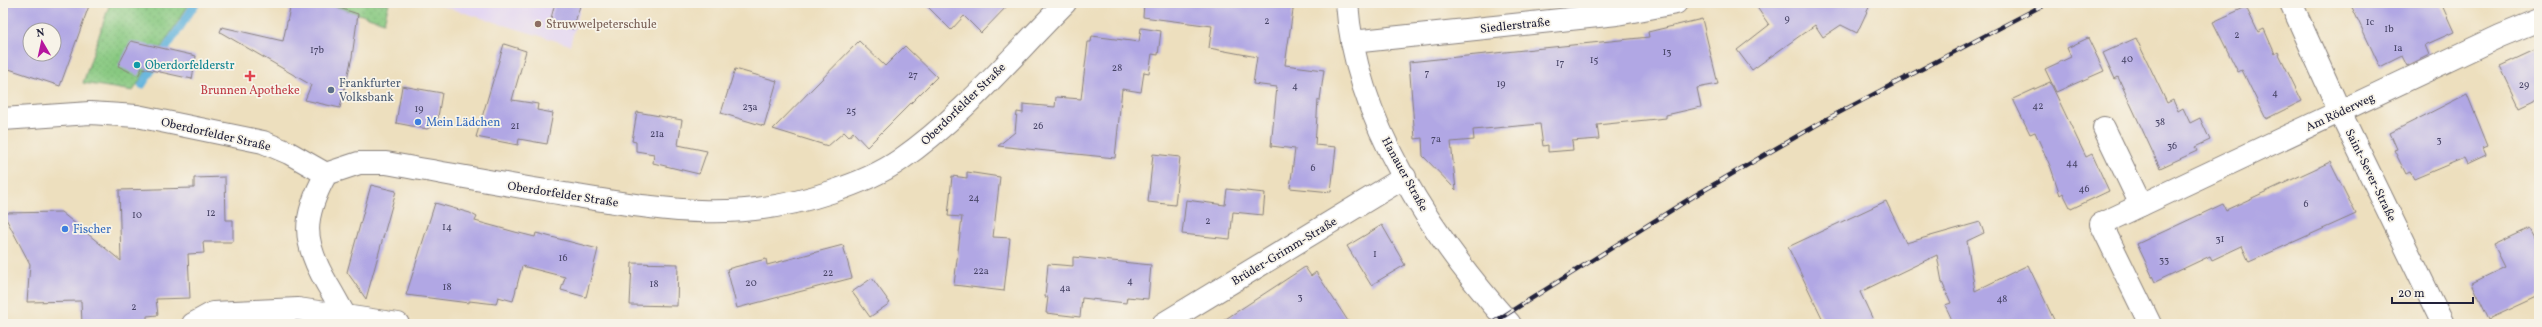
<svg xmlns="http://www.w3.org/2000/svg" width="2542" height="327" font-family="Vollkorn,serif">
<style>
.built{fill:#e2d4f3}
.garden{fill:url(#garden-dots);stroke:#55765e}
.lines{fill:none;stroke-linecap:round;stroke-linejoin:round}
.stream{stroke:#60b2dc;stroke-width:8}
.building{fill:#b1a7e4;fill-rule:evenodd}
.minor-casing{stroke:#88807c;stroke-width:24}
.minor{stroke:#fff;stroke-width:22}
.rail-casing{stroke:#22223b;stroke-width:4.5}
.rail{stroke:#f7f3e8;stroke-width:3;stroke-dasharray:9;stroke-linecap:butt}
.education-dot{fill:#8d6e63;stroke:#f7f3e8;stroke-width:1.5}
.culture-dot{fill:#0f9aa8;stroke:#f7f3e8;stroke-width:1.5}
.health-dot{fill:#e0444e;stroke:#f7f3e8;stroke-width:1.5}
.service-dot{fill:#5c6f8a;stroke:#f7f3e8;stroke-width:1.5}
.shop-dot{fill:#3f7fe0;stroke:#f7f3e8;stroke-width:1.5}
.labels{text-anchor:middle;stroke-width:3.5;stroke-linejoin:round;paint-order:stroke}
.number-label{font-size:10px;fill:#464365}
.education-label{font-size:12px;fill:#785e54;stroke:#f7f3e8;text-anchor:start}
.street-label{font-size:12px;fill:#22223b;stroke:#f7f3e8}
.culture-label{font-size:12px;fill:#0d838f;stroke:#f7f3e8;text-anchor:start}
.service-label{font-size:12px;fill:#4e5e75;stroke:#f7f3e8;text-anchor:start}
.health-label{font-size:12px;fill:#be3a42;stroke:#f7f3e8}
.shop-label{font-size:12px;fill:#366cbe;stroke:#f7f3e8;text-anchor:start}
</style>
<defs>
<pattern id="garden-dots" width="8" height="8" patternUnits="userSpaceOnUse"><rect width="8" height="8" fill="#88c981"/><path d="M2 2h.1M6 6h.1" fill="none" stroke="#75ac70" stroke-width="1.8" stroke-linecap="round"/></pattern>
</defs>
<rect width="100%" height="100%" fill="#f7f3e8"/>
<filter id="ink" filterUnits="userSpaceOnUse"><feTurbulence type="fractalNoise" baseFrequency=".025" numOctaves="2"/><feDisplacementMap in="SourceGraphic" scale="8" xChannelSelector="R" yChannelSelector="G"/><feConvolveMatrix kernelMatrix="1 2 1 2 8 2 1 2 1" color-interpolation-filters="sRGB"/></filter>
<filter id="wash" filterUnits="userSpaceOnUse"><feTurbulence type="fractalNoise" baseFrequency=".012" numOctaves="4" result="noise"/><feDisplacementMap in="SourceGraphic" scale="16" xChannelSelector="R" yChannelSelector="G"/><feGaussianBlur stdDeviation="0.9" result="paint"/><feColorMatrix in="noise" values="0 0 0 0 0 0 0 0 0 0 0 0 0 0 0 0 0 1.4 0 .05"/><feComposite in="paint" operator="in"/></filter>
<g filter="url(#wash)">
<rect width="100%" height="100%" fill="#eddfbe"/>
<polygon class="built" points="432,3 582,3 570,45"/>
<g class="garden">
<polygon points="110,3 190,3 133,91 83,83"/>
<polygon points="324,3 389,3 384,22"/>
</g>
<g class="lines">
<polyline class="stream" points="142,85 196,3"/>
</g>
<g id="blocks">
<g class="building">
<path d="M 3,3 L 90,3 L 60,86 L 3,67 ZM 30,30 L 54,30 L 54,54 L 30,54 Z"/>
<polygon points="291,3 324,3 358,14 352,57 340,108 305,100 311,85 220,32 222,27 283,41"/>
<polygon points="555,3 580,6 573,29 550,22"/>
<polygon points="924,3 1010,3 981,33 964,16 951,30"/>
<polygon points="1144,3 1294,3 1285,65 1324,70 1320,100 1318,100 1315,145 1336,147 1331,192 1290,188 1295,149 1271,146 1277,87 1253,84 1257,57 1209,48 1212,26 1143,17"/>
<polygon points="1754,3 1871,3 1857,33 1841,25 1823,37 1815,25 1752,70 1737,50 1769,25"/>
<polygon points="2350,3 2441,3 2454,32 2425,45 2429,55 2407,66 2402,56 2380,67"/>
<polygon points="2246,7 2258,32 2264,29 2275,54 2278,52 2302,101 2266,119 2242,70 2238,72 2213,22"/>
<polygon points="1702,19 1718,84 1697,88 1701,107 1666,115 1666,118 1597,125 1599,139 1572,141 1573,150 1548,152 1548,145 1543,146 1540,124 1473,130 1474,140 1451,142 1456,190 1423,156 1422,138 1415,139 1409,62 1649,37 1648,32"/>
<polygon points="1141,28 1161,31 1158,55 1152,54 1149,73 1144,72 1141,92 1122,89 1115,158 998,146 1015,132 1017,112 1023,113 1023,104 1055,107 1056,97 1081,99 1088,42 1091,42 1092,36 1139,42"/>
<polygon points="2088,38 2104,71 2056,92 2045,69 2071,57 2067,48"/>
<polygon points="2136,38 2167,103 2173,100 2178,111 2183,108 2190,123 2200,118 2210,140 2195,147 2197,151 2160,168 2118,77 2115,79 2103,53"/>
<polygon points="131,41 196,56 192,79 142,68 138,76 118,66"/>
<polygon points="859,41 885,66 905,46 937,77 867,147 853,132 849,137 844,132 828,146 773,129"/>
<polygon points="504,44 526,51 512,100 538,104 537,110 553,113 547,144 519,139 518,145 476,137"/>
<polygon points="2539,48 2539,99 2520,108 2500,66"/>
<polygon points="735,69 777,81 764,126 721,113"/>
<polygon points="2050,82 2086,157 2092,154 2109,191 2071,209 2063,193 2060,195 2051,168 2035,132 2030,134 2013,99"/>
<polygon points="402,86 442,93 437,123 427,129 396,123"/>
<polygon points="2467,94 2488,146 2483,148 2486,155 2467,164 2464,158 2414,179 2410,172 2406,174 2394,150 2397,149 2390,133"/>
<polygon points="637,112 682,120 678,145 707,151 699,174 653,163 654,154 636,151 636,142 632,141"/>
<polygon points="1153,154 1180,157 1175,205 1148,202"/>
<polygon points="2330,162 2356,214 2249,262 2242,246 2212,260 2210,256 2155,282 2137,244 2223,204 2226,210"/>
<polygon points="967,172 1000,177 993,237 1010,238 1004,291 954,285 962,217 948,216 952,176 967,178"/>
<polygon points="225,177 226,220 233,220 233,242 203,242 204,253 188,254 190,298 156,299 158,315 147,316 147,324 82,324 81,301 27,302 30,264 3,213 61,212 121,261 119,190 194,188 194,178"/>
<polygon points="371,185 396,191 366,299 347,272"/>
<polygon points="1227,189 1265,193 1263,215 1233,212 1230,239 1182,234 1186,200 1225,205"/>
<polygon points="1886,201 1906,243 1980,222 1984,233 1967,241 1975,291 2028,265 2056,324 1954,324 1945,305 1951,303 1942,282 1937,255 1860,292 1875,324 1825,324 1788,247"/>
<polygon points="435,203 470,213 477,217 475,221 515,232 535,237 536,233 598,249 586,297 561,290 565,277 522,266 513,301 498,297 496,304 469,301 469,303 406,295"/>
<polygon points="1382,225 1405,265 1371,285 1347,246"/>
<polygon points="2530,228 2539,245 2539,296 2489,319 2472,283 2505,267 2494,245"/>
<polygon points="843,245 852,278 737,308 727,269 766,259 767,265"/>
<polygon points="1073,257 1151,265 1148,299 1127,297 1126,303 1082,298 1080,317 1046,313 1048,297 1045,297 1048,264 1073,266"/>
<polygon points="632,263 678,264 677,306 630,305"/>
<polygon points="1305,267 1311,276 1316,272 1350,324 1218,324"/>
<polygon points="872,278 890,303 870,317 852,292"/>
</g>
</g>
</g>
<g filter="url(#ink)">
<use href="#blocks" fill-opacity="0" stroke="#88807c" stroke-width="1"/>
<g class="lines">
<g class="minor-casing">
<g id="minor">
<path d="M 1347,3 C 1355,121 1433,238 1510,324"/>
<polyline points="2291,3 2340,112 2443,324"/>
<polyline points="1352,42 1617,14 1676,3"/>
<path d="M 3,119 L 90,113 L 137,116 L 263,142 L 289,153 L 326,174 L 359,163 L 386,163 C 450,174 513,186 577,196 C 670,211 739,223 831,192 C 855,184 880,174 900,160 C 962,117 1012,56 1065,3"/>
<polyline points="2104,128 2141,205"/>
<path d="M 326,174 C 302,218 302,241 327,284 C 335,297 342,311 350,324"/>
<polyline points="193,324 213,313 298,309 398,324"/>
<polyline points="1163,324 1405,177"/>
<polyline points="2150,324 2101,224 2500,36 2539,20"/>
</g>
</g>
<use href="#minor" class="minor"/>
<g class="rail-casing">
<polyline id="rail" points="1491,324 1694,196 1825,120 2047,3"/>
</g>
<use href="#rail" class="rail"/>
</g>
</g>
<circle class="education-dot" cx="538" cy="24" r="4"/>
<circle class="culture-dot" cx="137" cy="65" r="4"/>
<path class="health-dot" d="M248 70h4v4h4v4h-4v4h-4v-4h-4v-4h4z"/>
<circle class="service-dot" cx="331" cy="90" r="4"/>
<g class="shop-dot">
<circle cx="418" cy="122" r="4"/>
<circle cx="65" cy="229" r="4"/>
</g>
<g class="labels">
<g class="number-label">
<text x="1787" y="22">9</text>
<text x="1267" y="24">2</text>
<text x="2370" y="25">1c</text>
<text x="2389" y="32">1b</text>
<text x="2237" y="38">2</text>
<text x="2398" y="51">1a</text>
<text x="317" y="53">17b</text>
<text x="1667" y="55">13</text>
<text x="2127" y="62">40</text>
<text x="1594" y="63">15</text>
<text x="1560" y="66">17</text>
<text x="1117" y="71">28</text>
<text x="1427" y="76">7</text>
<text x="913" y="78">27</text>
<text x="1501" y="87">19</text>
<text x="2524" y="88">29</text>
<text x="1295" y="89">4</text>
<text x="2275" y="96">4</text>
<text x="2038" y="109">42</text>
<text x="750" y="110">23a</text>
<text x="419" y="112">19</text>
<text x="851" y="114">25</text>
<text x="2160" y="125">38</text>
<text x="515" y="129">21</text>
<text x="1038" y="129">26</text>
<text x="657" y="137">21a</text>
<text x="1436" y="142">7a</text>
<text x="2439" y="143">3</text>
<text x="2172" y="149">36</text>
<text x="2072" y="166">44</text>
<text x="1313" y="171">6</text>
<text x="2084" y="192">46</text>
<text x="974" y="201">24</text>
<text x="2306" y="207">6</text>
<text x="211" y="216">12</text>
<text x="137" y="218">10</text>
<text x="1208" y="224">2</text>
<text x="447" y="230">14</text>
<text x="2220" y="242">31</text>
<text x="1375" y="257">1</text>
<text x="563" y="261">16</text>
<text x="2164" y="263">33</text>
<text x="981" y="274">22a</text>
<text x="828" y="276">22</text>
<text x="1130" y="284">4</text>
<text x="751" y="286">20</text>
<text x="654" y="287">18</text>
<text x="447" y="290">18</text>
<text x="1065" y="291">4a</text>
<text x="1300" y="300">3</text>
<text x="2002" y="302">48</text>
<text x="134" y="310">2</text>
</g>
<g class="education-label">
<text x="546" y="28">Struwwelpeterschule</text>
</g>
<g class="street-label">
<text transform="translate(1515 25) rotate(-6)" y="4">Siedlerstraße</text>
<text transform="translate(963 104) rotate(-44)" y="4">Oberdorfelder Straße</text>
<text transform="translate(2340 112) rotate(-25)" y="4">Am Röderweg</text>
<text transform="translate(216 134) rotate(13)" y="4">Oberdorfelder Straße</text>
<text transform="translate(1405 174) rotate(61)" y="4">Hanauer Straße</text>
<text transform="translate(2371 175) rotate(64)" y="4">Saint-Sever-Straße</text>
<text transform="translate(563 194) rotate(9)" y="4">Oberdorfelder Straße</text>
<text transform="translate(1284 251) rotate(-31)" y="4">Brüder-Grimm-Straße</text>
</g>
<g class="culture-label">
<text x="145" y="69">Oberdorfelderstr</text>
</g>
<g class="service-label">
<text x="339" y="87">Frankfurter<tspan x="339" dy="14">Volksbank</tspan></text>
</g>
<g class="health-label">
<text x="250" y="94">Brunnen Apotheke</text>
</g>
<g class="shop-label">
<text x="426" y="126">Mein Lädchen</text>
<text x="73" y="233">Fischer</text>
</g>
</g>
<rect width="2542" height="327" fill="none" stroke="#f7f3e8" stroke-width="16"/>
<g transform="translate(42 42) rotate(351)"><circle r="19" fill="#f7f3e8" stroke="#a29fa3"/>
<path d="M0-3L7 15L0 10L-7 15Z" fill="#b5179e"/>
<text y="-6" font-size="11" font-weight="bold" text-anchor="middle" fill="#22223b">N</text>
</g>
<path d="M2392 297v6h81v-6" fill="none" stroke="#22223b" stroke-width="2"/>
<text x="2398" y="297" font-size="12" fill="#22223b" stroke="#f7f3e8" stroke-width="3" paint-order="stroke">20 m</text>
</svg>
